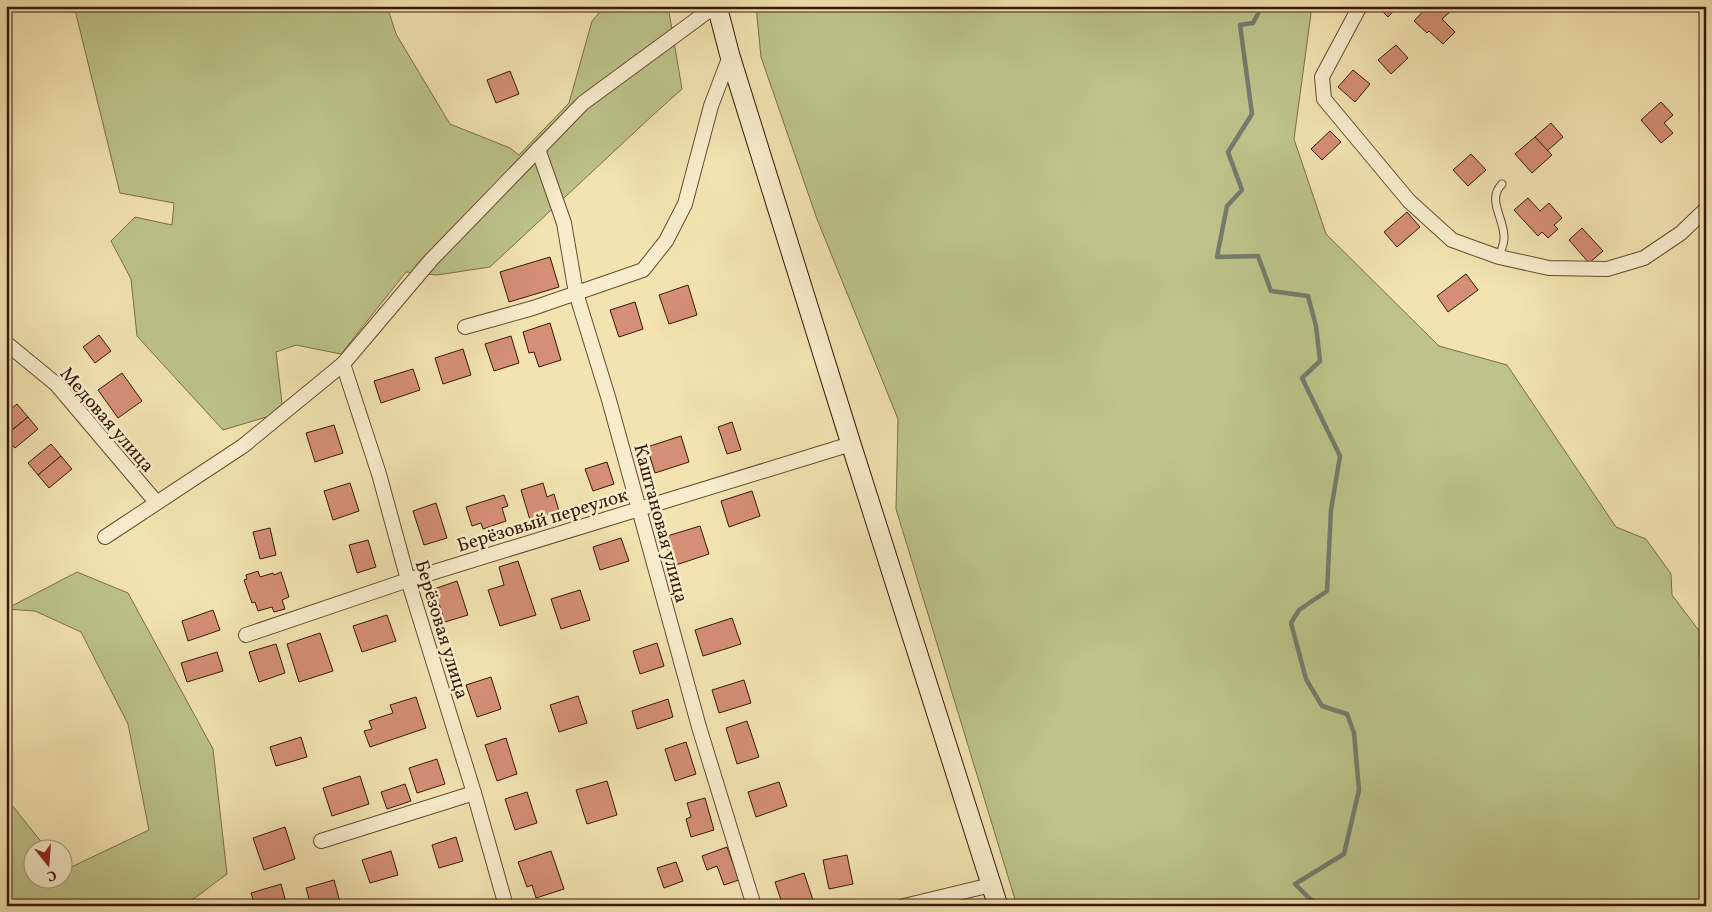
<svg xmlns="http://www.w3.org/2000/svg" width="1712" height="912" font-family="Vollkorn,serif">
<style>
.green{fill:#bdc38a;stroke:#7b6e49}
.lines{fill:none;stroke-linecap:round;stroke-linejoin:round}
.stream{stroke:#747c6d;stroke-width:4.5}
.building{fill:#d48f74;stroke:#391808}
.service-casing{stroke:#674b32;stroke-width:9}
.minor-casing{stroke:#674b32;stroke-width:16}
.secondary-casing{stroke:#391808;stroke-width:21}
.service{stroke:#f7edcc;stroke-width:7}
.minor{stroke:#f7edcc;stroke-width:14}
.secondary{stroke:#f7edcc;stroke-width:19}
.labels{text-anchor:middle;stroke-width:5;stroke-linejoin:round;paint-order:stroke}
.street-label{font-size:19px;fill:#391808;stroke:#f7edcc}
</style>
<rect width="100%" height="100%" fill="#f2e3b1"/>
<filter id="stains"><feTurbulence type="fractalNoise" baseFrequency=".004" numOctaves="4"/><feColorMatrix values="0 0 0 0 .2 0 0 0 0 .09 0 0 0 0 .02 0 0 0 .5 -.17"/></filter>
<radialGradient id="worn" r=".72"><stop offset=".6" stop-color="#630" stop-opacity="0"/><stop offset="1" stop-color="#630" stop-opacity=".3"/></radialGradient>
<g class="green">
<polygon points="74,6 387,6 396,34 450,124 510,148 519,155 569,103 592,21 605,6 668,6 682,89 653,115 490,267 437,275 406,272 341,354 296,345 276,352 283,412 223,430 137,336 131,279 111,241 135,217 172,225 174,203 120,193"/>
<polygon points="756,6 1312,6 1294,139 1326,234 1439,346 1507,365 1616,527 1646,539 1671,574 1672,595 1700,632 1699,657 1706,660 1706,906 1017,906 896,509 898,419 817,219 761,57"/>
<polygon points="77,572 128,593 213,749 227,874 184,906 6,906 6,803 11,804 47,849 32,850 32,880 62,880 63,868 65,870 149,830 128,724 81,632 35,611 6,609"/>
</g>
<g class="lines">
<polyline class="stream" points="1262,6 1253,23 1240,25 1252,114 1228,152 1242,190 1227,206 1217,257 1258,256 1271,291 1308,296 1316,326 1320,361 1302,378 1340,456 1331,510 1327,591 1299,610 1291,623 1306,679 1322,706 1347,714 1354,733 1359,790 1344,854 1295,884 1310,899 1321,906"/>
</g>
<g class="building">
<polygon points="1377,6 1398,6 1388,17"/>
<polygon points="1428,6 1446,6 1451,11 1442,19 1455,32 1443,44 1429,31 1427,33 1414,21"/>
<polygon points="1396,45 1408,58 1391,74 1378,60"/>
<polygon points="1353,70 1370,84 1355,102 1338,87"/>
<polygon points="510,71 519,94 496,103 487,80"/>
<polygon points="1661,102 1673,115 1664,123 1673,133 1661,143 1641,120"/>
<polygon points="1551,123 1563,137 1547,151 1535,137"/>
<polygon points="1330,131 1341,142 1322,160 1311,149"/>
<polygon points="1535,137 1552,155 1532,173 1515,154"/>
<polygon points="1471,154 1486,170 1468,186 1453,170"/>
<polygon points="1528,198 1540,211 1549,203 1562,218 1554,225 1558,229 1548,238 1542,232 1538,236 1514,210"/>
<polygon points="1407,212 1420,227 1397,247 1384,232"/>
<polygon points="1582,228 1603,251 1589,263 1569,240"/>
<polygon points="550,257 559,287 509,302 500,272"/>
<polygon points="1466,274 1478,290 1448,312 1437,296"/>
<polygon points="688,285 697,315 669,324 659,295"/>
<polygon points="635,302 643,329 619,337 610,310"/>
<polygon points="550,323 561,360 539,367 534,352 529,353 523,332"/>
<polygon points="99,335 111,351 95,363 83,347"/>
<polygon points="511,336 519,363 494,371 485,344"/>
<polygon points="463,349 471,375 443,384 435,358"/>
<polygon points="413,369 420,390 381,403 374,381"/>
<polygon points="122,373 142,401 118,418 98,390"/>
<polygon points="17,404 28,417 6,435 6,413"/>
<polygon points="28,417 38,429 15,448 6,438 6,435"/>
<polygon points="732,422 741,450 727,454 718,427"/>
<polygon points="334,425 343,453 315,462 306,433"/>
<polygon points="681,436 689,462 655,473 647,447"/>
<polygon points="51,444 61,456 38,475 28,463"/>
<polygon points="61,456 72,469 49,488 38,475"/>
<polygon points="607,462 614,484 593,491 585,469"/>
<polygon points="350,483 359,511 333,520 324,491"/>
<polygon points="543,483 547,497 554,494 559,511 530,520 521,490"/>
<polygon points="752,491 760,516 729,527 721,501"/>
<polygon points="504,495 508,506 502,508 506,521 483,529 481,523 472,526 466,507"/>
<polygon points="436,503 447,538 424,545 413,511"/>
<polygon points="700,526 709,554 673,566 664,537"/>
<polygon points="270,528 276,555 260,559 253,532"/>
<polygon points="621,538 629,561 600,570 593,547"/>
<polygon points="368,540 376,567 357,573 349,545"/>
<polygon points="518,561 536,615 500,626 488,590 504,585 499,567"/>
<polygon points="258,571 260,577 273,573 274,575 281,572 289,597 282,600 285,609 274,612 272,607 258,611 255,602 252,603 244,580 247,579 246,575"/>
<polygon points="457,581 468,615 445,622 434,589"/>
<polygon points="580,590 590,620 561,629 551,599"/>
<polygon points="213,610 220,630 188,641 182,621"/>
<polygon points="387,615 396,641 362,652 353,626"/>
<polygon points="732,618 741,644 703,656 695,630"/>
<polygon points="320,633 333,671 299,682 287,644"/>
<polygon points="657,643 664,666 640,674 633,651"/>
<polygon points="276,644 285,673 259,682 249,652"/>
<polygon points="217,652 223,671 187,682 181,663"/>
<polygon points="491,677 501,709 477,717 466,685"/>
<polygon points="744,680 751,703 719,713 712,690"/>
<polygon points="578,696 587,723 559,732 550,705"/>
<polygon points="416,697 426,728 370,747 364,731 372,729 369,721 393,713 390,705"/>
<polygon points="668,699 673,717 637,729 632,711"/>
<polygon points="747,721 759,757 737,764 726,728"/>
<polygon points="301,737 307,757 276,766 270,747"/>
<polygon points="506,738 517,774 497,781 485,745"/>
<polygon points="686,742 696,774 675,781 665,749"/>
<polygon points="437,759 445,784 417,793 409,768"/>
<polygon points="360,776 369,804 332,816 323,788"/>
<polygon points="607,781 617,815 587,824 576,790"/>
<polygon points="779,782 787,806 756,817 748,792"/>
<polygon points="405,784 411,801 387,809 381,792"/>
<polygon points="527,792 537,823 515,830 505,799"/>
<polygon points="705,798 714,830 691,837 686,819 691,817 687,803"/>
<polygon points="285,827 295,859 264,870 253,838"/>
<polygon points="456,837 463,861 439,868 432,845"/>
<polygon points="727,847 739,880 724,885 717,866 707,870 702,856"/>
<polygon points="391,851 398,875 370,883 362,860"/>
<polygon points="551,851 564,889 536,898 532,885 527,887 518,862"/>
<polygon points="847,855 853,884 829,889 823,860"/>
<polygon points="676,862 683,881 664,888 657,868"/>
<polygon points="804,873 815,906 783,906 775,882"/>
<polygon points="334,880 340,902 326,906 311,906 306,888"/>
<polygon points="281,884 287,906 255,906 251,893"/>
</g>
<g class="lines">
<g class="service-casing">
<path id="service" d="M 1499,257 C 1501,251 1504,244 1504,238 C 1505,219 1486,200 1502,184"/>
</g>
<g class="minor-casing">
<g id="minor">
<polyline points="1360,6 1322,77 1324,99 1409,201 1452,240 1499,257 1549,268 1607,269 1644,258 1681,233 1706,209"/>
<polyline points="538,149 564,223 576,293 609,400 699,727 754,906"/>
<polyline points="465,327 533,308 643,270 666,241 685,204 711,106 730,56"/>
<polyline points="6,343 56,384 156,502"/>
<polyline points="343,364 379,474 408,580 474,793 506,906"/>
<polyline points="105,537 243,446 343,364 431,260 583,103 715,6"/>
<polyline points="246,635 408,580 851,444"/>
<polyline points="321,841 474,793"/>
<polyline points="904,906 991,885"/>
</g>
</g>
<g class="secondary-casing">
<polyline id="secondary" points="717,6 730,56 851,444 998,906"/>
</g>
<use href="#service" class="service"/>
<use href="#minor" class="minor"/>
<use href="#secondary" class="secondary"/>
</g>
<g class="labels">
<g class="street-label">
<text transform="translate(108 419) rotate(49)" y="7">Медовая улица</text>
<text transform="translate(542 519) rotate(-17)" y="7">Берёзовый переулок</text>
<text transform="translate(662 523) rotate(75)" y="7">Каштановая улица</text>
<text transform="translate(443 629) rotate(73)" y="7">Берёзовая улица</text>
</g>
</g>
<rect width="1712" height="912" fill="none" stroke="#f2e3b1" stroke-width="25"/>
<rect x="8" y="8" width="1697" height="897" fill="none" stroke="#391808" stroke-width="2.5"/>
<rect x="12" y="12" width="1687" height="887" fill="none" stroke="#391808"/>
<g transform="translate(48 864) rotate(163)"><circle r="24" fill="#f7edcc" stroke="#ab987e"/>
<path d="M0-4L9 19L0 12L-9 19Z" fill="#8f2418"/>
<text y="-8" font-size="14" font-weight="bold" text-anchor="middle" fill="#391808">С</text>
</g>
<rect width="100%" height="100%" filter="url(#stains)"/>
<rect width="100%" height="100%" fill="url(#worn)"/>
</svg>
